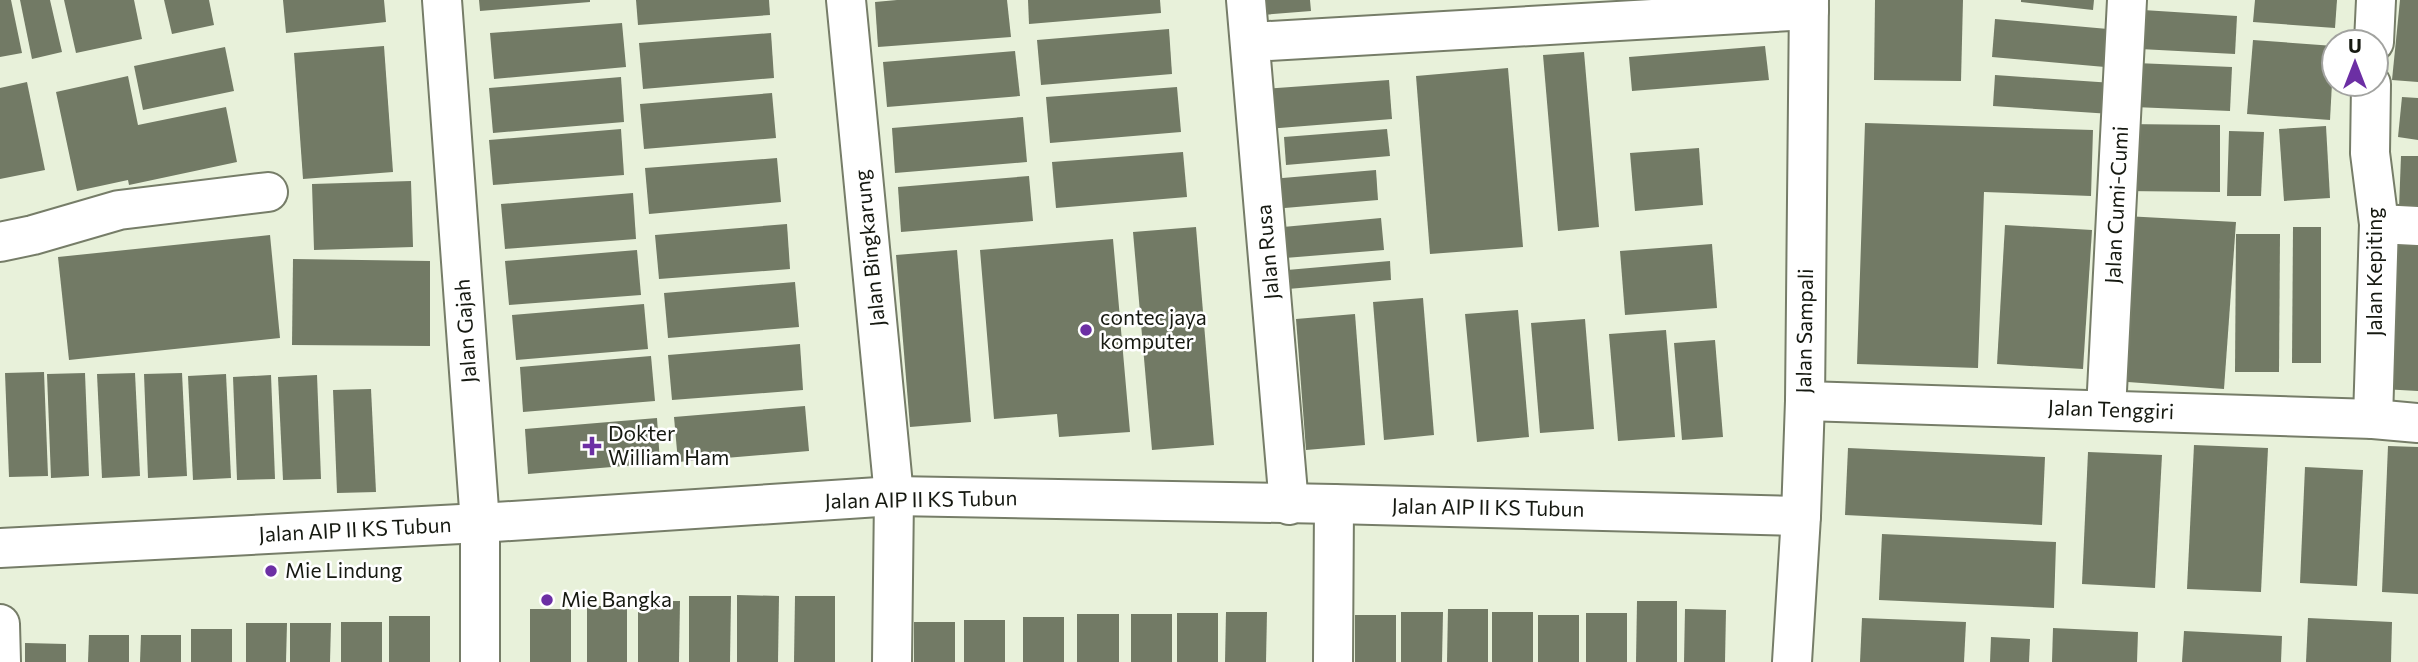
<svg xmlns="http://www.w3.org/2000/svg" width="2418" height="662" font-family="Commissioner,sans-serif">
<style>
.building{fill:#727a65}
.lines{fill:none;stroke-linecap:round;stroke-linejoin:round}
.minor-casing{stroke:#767d68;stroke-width:42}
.minor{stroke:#fff;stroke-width:38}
.poi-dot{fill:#6c2fa4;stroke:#fff;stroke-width:2.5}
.labels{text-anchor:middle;stroke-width:5;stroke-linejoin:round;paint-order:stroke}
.street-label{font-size:21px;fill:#161911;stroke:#fff}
.poi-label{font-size:21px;fill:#161911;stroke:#fff;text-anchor:start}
</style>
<rect width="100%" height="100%" fill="#e8f1da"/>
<g class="building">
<polygon points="0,0 11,0 22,53 0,57"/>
<polygon points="20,0 50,0 62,52 32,59"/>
<polygon points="64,0 134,0 142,39 76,53"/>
<polygon points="164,0 209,0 214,25 172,34"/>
<polygon points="283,0 384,0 386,22 286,33"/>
<polygon points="479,0 590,0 590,2 480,11"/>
<polygon points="636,0 769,0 770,15 638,25"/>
<polygon points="897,0 1007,0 1011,37 878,47 875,2"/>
<polygon points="1028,0 1160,0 1161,13 1029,24"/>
<polygon points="1249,0 1310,0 1311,11 1250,16"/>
<polygon points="1875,0 1963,0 1961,81 1874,80"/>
<polygon points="2021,0 2094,0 2093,10 2021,2"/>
<polygon points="2255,0 2337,0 2335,28 2253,22"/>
<polygon points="2400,0 2418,0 2418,82 2392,80"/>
<polygon points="2143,10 2237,16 2235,54 2140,49"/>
<polygon points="1995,19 2108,29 2105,67 1992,57"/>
<polygon points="622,23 626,67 494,79 490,33"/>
<polygon points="1169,29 1172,74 1041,85 1037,40"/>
<polygon points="771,33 774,78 643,89 639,43"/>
<polygon points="2253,40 2334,46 2330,120 2247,114"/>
<polygon points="384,46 393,172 303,179 294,53"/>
<polygon points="1765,46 1769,80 1632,91 1629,57"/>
<polygon points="225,47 234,91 143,110 134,66"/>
<polygon points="1015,51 1020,96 887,107 883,62"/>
<polygon points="1584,52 1599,227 1558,231 1543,55"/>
<polygon points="2136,63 2232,67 2230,111 2134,107"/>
<polygon points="1508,68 1523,247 1430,254 1416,76"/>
<polygon points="1995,75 2113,83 2111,114 1993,106"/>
<polygon points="128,76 138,125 226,107 237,162 129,185 128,180 77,191 56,92"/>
<polygon points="621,77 624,122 493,133 489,88"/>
<polygon points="1389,80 1392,119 1267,129 1263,89"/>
<polygon points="27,82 45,170 0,179 0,88"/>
<polygon points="1177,87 1181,132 1050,143 1046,97"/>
<polygon points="772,93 776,138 644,149 640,104"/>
<polygon points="2402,97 2418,98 2418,140 2398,137"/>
<polygon points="1023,117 1027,162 895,173 892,128"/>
<polygon points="1865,123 2093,130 2091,196 1984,192 1978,368 1857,364"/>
<polygon points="2123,124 2220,125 2220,192 2123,191"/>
<polygon points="2326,126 2330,198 2284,201 2279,129"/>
<polygon points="621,129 624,175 493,185 489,140"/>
<polygon points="1387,129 1390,156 1286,165 1284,137"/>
<polygon points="2229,131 2264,132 2261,196 2227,196"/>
<polygon points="1699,148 1703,205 1635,211 1630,153"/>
<polygon points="1183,152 1187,197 1056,208 1052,162"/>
<polygon points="2401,156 2418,156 2418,208 2399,208"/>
<polygon points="777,158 781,202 649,214 645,168"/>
<polygon points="1376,170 1378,200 1273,209 1271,179"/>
<polygon points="1029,176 1033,221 901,232 898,187"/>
<polygon points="411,181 413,247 314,250 312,184"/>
<polygon points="633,193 636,239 505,249 501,204"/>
<polygon points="2125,216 2236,222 2224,389 2114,381"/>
<polygon points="1381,218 1384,250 1285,258 1283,227"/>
<polygon points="787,224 790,269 659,279 655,235"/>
<polygon points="2005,225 2092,230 2083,369 1997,364"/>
<polygon points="1196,227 1214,445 1152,450 1133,232"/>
<polygon points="2293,227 2321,227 2321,363 2292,363"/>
<polygon points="2236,234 2280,234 2279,372 2235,372"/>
<polygon points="270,235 280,338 69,360 58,257"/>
<polygon points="2390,237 2418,239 2418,391 2382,389"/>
<polygon points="1113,239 1130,432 1059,437 1057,414 994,419 980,250"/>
<polygon points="1712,244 1717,308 1625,315 1620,251"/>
<polygon points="637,250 641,295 509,305 505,261"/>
<polygon points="957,250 971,422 910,427 896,255"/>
<polygon points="293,259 430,261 430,346 292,345"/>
<polygon points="1390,261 1391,280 1288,289 1287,270"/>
<polygon points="795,282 799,327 668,338 664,293"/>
<polygon points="1423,298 1434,435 1384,440 1373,302"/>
<polygon points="644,304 648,349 516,360 512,315"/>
<polygon points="1518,310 1529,437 1477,442 1465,314"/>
<polygon points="1355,314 1365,445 1306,450 1296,319"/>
<polygon points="1585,319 1594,429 1540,433 1531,323"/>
<polygon points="1666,330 1675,437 1618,441 1609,334"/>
<polygon points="1715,340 1723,437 1682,440 1674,343"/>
<polygon points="800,344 803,390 672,400 668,355"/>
<polygon points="651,356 655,401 523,412 520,367"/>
<polygon points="44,372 48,476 9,477 5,373"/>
<polygon points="85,373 89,476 51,478 47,374"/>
<polygon points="135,373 140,476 102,478 97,374"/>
<polygon points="182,373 187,476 148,478 144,374"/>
<polygon points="226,374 231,478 193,480 188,376"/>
<polygon points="271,375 275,479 237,480 233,377"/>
<polygon points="317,375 321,479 283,480 278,377"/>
<polygon points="371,389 376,492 337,493 333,390"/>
<polygon points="805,406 809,451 678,462 674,417"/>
<polygon points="657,418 660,463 528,474 525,429"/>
<polygon points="2194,445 2268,448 2261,592 2187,589"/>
<polygon points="2388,446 2418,447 2418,594 2382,592"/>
<polygon points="1848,448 2045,457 2042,525 1845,515"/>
<polygon points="2088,452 2162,455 2155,588 2082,584"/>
<polygon points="2305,467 2363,470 2357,586 2300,583"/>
<polygon points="1882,534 2056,542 2054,608 1879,600"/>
<polygon points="737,595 779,596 778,662 737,662"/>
<polygon points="689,596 731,596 730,662 689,662"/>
<polygon points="795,596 835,596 835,662 794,662"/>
<polygon points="638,601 680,601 679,662 638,662"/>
<polygon points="1637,601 1677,601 1677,662 1636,662"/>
<rect x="587" y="606" width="40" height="56"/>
<rect x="530" y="609" width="41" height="53"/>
<polygon points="1448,609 1488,609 1488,662 1447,662"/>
<polygon points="1685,609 1726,610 1725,662 1684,662"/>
<polygon points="1226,612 1267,612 1266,662 1225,662"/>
<polygon points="1401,612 1443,612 1442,662 1401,662"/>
<rect x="1492" y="612" width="41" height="50"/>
<rect x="1177" y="613" width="41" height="49"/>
<rect x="1586" y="613" width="41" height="49"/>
<rect x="1077" y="614" width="42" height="48"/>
<rect x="1131" y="614" width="41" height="48"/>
<rect x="1355" y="615" width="41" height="47"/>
<rect x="1538" y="615" width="41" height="47"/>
<rect x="389" y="616" width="41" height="46"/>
<rect x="1023" y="617" width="41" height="45"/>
<polygon points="1862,618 1966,622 1964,662 1860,662"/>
<polygon points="2308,618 2392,622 2391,662 2306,662"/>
<rect x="964" y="620" width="41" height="42"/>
<rect x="341" y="622" width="41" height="40"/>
<rect x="914" y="622" width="41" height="40"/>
<polygon points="246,623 287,623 286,662 246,662"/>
<polygon points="290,623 331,623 330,662 290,662"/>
<polygon points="2053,628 2138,632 2137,662 2052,662"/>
<rect x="191" y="629" width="41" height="33"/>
<polygon points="2184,631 2282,636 2281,662 2182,662"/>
<polygon points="89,635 129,635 129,662 88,662"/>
<polygon points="141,635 181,635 181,662 140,662"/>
<polygon points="1991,637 2030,639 2029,662 1990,662"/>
<polygon points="25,643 66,644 66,662 25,662"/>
</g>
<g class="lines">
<g class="minor-casing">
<g id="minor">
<polyline points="442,0 480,523 480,662"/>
<polyline points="846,0 894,496 892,662"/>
<polyline points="1246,0 1289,505"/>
<polyline points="1251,42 1809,10"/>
<polyline points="2374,42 2376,0"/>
<polyline points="2371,84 2370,153 2379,224 2373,419"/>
<polyline points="2379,224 2418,226"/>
<polyline points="0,242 33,235 119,210 268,192"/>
<polyline points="1805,401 2373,419 2418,423"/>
<polyline points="2106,410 2127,0"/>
<polyline points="0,548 480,523 894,496 1334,504 1801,516"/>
<polyline points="0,624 1,662"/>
<polyline points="1333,662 1334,504"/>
<polyline points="1792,662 1801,516 1805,401 1809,0"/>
</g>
</g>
<use href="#minor" class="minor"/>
</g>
<g class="poi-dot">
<circle cx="1086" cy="330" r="7"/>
<path d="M588.5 435.5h7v7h7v7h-7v7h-7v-7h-7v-7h7z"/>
<circle cx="271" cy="571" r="7"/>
<circle cx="547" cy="600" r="7"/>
</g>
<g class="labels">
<g class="street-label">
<text transform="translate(2117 205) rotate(-87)" y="7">Jalan Cumi-Cumi</text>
<text transform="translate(870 248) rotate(-96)" y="7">Jalan Bingkarung</text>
<text transform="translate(1268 252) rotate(-95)" y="7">Jalan Rusa</text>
<text transform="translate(2375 272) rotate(-90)" y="7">Jalan Kepiting</text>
<text transform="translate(466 331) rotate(-94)" y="7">Jalan Gajah</text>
<text transform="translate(1805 331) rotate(-89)" y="7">Jalan Sampali</text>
<text transform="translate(2111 410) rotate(2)" y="7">Jalan Tenggiri</text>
<text transform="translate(921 500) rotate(-1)" y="7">Jalan AIP II KS Tubun</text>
<text transform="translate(1488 508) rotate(1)" y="7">Jalan AIP II KS Tubun</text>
<text transform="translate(355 530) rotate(-3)" y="7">Jalan AIP II KS Tubun</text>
</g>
<g class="poi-label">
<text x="1100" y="325">contec jaya<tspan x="1100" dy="24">komputer</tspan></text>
<text x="608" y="441">Dokter<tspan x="608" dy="24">William Ham</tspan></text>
<text x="285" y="578">Mie Lindung</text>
<text x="561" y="607">Mie Bangka</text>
</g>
</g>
<g transform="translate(2355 63)"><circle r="33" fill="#ffffff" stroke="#a2a3a0" stroke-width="2"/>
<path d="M0-5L12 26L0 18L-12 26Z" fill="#6c2fa4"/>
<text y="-10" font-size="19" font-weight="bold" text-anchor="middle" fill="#161911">U</text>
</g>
</svg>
